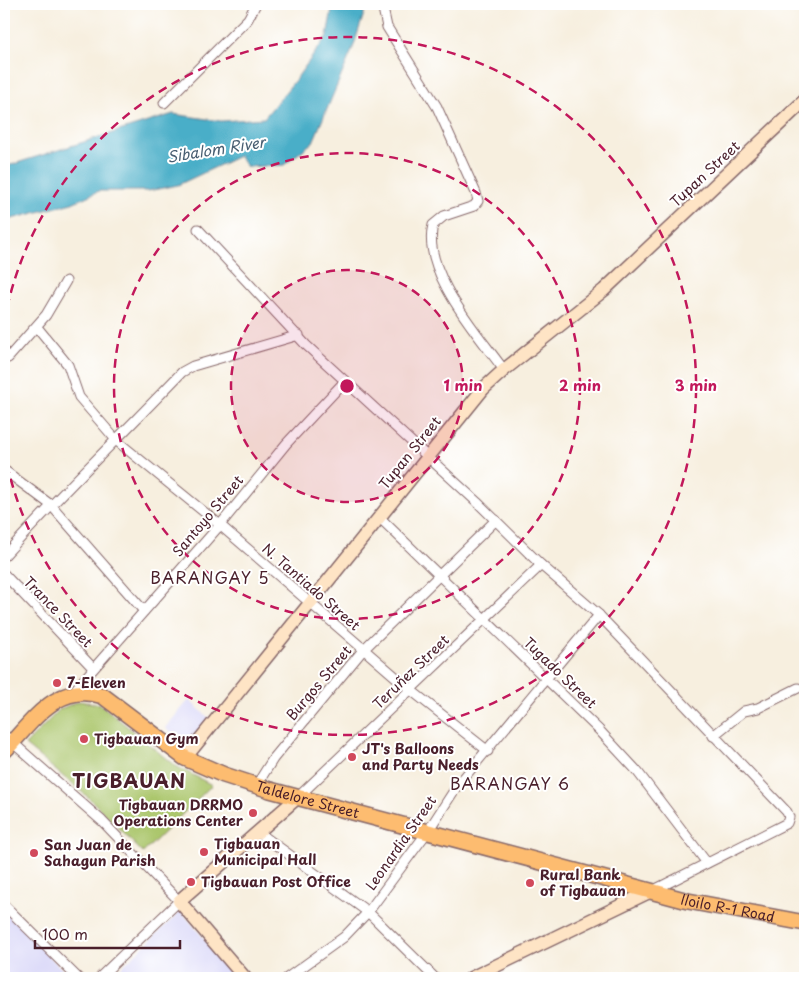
<svg xmlns="http://www.w3.org/2000/svg" width="809" height="982" font-family="'Playpen Sans',sans-serif">
<style>
.built{fill:#d9d7f8}
.green{fill:#abc66c;stroke:#7a724c}
.water{fill:#48aec8;stroke:#49667a}
.lines{fill:none;stroke-linecap:round;stroke-linejoin:round}
.street-casing{stroke:#87686a;stroke-width:11}
.secondary-casing{stroke:#87686a;stroke-width:15}
.primary-casing{stroke:#87686a;stroke-width:18}
.street{stroke:#fff;stroke-width:9}
.secondary{stroke:#fee4c5;stroke-width:12}
.primary{stroke:#fdbc6f;stroke-width:15}
.ring{fill:none;stroke:#c2185b;stroke-width:2.5;stroke-dasharray:9 6}
.poi-dot{fill:#d1495b;stroke:#fff;stroke-width:2}
.labels{text-anchor:middle;stroke-width:4;stroke-linejoin:round;paint-order:stroke}
.street-label{font-size:14px;fill:#4a1f2b;stroke:#fff}
.poi-label{font-size:14px;font-weight:bold;fill:#4a1f2b;stroke:#fff;text-anchor:start}
.water-label{font-size:15px;font-style:italic;fill:#495f72;stroke:#fff}
.quarter-label{font-size:16px;letter-spacing:1px;fill:#4a1f2b;stroke:#fff}
.district-label{font-size:19px;font-weight:bold;letter-spacing:1px;fill:#4a1f2b;stroke:#fff}
.centre{fill:#c2185b;stroke:#fff;stroke-width:2.5}
.ring-label{font-size:15px;text-anchor:middle;font-weight:bold;fill:#c2185b;stroke:#fff;stroke-width:4;stroke-linejoin:round;paint-order:stroke}
</style>
<rect width="100%" height="100%" fill="#fff"/>
<filter id="ink" filterUnits="userSpaceOnUse"><feTurbulence type="fractalNoise" baseFrequency=".02" numOctaves="2"/><feDisplacementMap in="SourceGraphic" scale="10" xChannelSelector="R" yChannelSelector="G"/><feConvolveMatrix kernelMatrix="1 2 1 2 8 2 1 2 1" color-interpolation-filters="sRGB"/></filter>
<filter id="wash" filterUnits="userSpaceOnUse"><feTurbulence type="fractalNoise" baseFrequency=".0096" numOctaves="4" result="noise"/><feDisplacementMap in="SourceGraphic" scale="20" xChannelSelector="R" yChannelSelector="G"/><feGaussianBlur stdDeviation="1.12" result="paint"/><feColorMatrix in="noise" values="0 0 0 0 0 0 0 0 0 0 0 0 0 0 0 0 0 1.4 0 .05"/><feComposite in="paint" operator="in"/></filter>
<g filter="url(#wash)">
<rect width="100%" height="100%" fill="#f7efdf"/>
<g class="built">
<polygon points="189,700 209,718 186,745 165,728"/>
<polygon points="4,911 71,978 4,978"/>
<polygon points="181,911 237,978 110,978"/>
</g>
<polygon class="green" points="79,701 100,704 174,765 212,785 143,853 89,798 25,745 60,709"/>
<polygon class="water" points="333,4 367,4 353,48 313,142 284,165 247,167 239,156 178,185 148,191 99,191 72,203 4,221 4,167 173,114 221,121 264,118 296,79 327,36"/>
</g>
<g filter="url(#ink)">
<g class="lines">
<g class="street-casing">
<g id="street">
<path d="M 382,4 L 387,27 L 437,107 L 476,193 L 478,201 L 474,206 L 444,216 L 433,225 C 421,271 478,334 504,370"/>
<polyline points="164,103 248,19 256,4"/>
<polyline points="198,229 306,345 477,502 541,565 599,615 787,812 789,817 787,823 652,891"/>
<polyline points="37,327 68,365 79,397 117,441 220,525 412,691 488,751"/>
<polyline points="4,353 8,358 46,315 66,281"/>
<polyline points="4,470 51,505 144,611"/>
<polyline points="379,517 599,730 637,771 707,863"/>
<path d="M 4,556 C 61,493 123,434 182,372 L 193,366 L 299,335"/>
<polyline points="4,574 93,668"/>
<polyline points="73,692 220,525 286,444 345,381"/>
<polyline points="4,735 102,821 179,901 99,978"/>
<polyline points="713,736 744,711 758,708 798,688"/>
<polyline points="256,786 273,759 363,650 496,520"/>
<polyline points="298,797 541,565"/>
<polyline points="258,832 368,912 435,978"/>
<polyline points="4,905 78,978"/>
<polyline points="287,978 344,937 368,912 428,831 457,786 599,615"/>
</g>
</g>
<g class="secondary-casing">
<g id="secondary">
<polyline points="185,758 483,389 504,370 604,290 805,100"/>
<polyline points="245,978 179,901 298,797"/>
<polyline points="471,978 651,891"/>
</g>
</g>
<g class="primary-casing">
<g id="primary">
<path id="s1" d="M 4,751 C 32,723 57,680 103,696 L 185,758 L 224,775 L 270,790 L 688,901 L 805,923"/>
</g>
</g>
<use href="#street" class="street"/>
<use href="#secondary" class="secondary"/>
<use href="#primary" class="primary"/>
</g>
</g>
<circle cx="347" cy="386" r="116" fill="#c2185b" fill-opacity=".12"/>
<g class="ring">
<circle cx="347" cy="386" r="116"/>
<circle cx="347" cy="386" r="233"/>
<path d="M4 322A349 349 0 1 1 4 450"/>
</g>
<g class="poi-dot">
<circle cx="57" cy="683" r="5"/>
<circle cx="84" cy="739" r="5"/>
<circle cx="352" cy="757" r="5"/>
<circle cx="253" cy="813" r="5"/>
<circle cx="204" cy="852" r="5"/>
<circle cx="34" cy="853" r="5"/>
<circle cx="191" cy="882" r="5"/>
<circle cx="530" cy="883" r="5"/>
</g>
<g class="labels">
<g class="street-label">
<text transform="translate(705 174) rotate(-43)" y="5">Tupan Street</text>
<text transform="translate(410 453) rotate(-51)" y="5">Tupan Street</text>
<text transform="translate(208 516) rotate(-50)" y="5">Santoyo Street</text>
<text transform="translate(311 587) rotate(41)" y="5">N. Tantiado Street</text>
<text transform="translate(58 612) rotate(46)" y="5">Trance Street</text>
<text transform="translate(411 672) rotate(-44)" y="5">Teruñez Street</text>
<text transform="translate(560 673) rotate(44)" y="5">Tugado Street</text>
<text transform="translate(319 683) rotate(-50)" y="5">Burgos Street</text>
<text dy="5" stroke="none"><textPath href="#s1" startOffset="354">Taldelore Street</textPath></text>
<text transform="translate(401 843) rotate(-55)" y="5">Leonardia Street</text>
<text dy="5" stroke="none"><textPath href="#s1" startOffset="788">Iloilo R-1 Road</textPath></text>
</g>
<g class="poi-label">
<text x="67" y="688">7-Eleven</text>
<text x="94" y="744">Tigbauan Gym</text>
<text x="362" y="754">JT's Balloons<tspan x="362" dy="16">and Party Needs</tspan></text>
<text x="243" y="810" text-anchor="end">Tigbauan DRRMO<tspan x="243" dy="16">Operations Center</tspan></text>
<text x="214" y="849">Tigbauan<tspan x="214" dy="16">Municipal Hall</tspan></text>
<text x="44" y="850">San Juan de<tspan x="44" dy="16">Sahagun Parish</tspan></text>
<text x="540" y="880">Rural Bank<tspan x="540" dy="16">of Tigbauan</tspan></text>
<text x="201" y="887">Tigbauan Post Office</text>
</g>
<g class="water-label">
<text transform="translate(216 150) rotate(-9)" y="5">Sibalom River</text>
</g>
<g class="quarter-label">
<text x="210" y="584">BARANGAY 5</text>
<text x="510" y="790">BARANGAY 6</text>
</g>
<g class="district-label">
<text x="129" y="788">TIGBAUAN</text>
</g>
</g>
<circle cx="347" cy="386" r="8" class="centre"/>
<g class="ring-label">
<text x="463" y="391">1 min</text>
<text x="580" y="391">2 min</text>
<text x="696" y="391">3 min</text>
</g>
<rect width="809" height="982" fill="none" stroke="#fff" stroke-width="20"/>
<path d="M35 940v8h145v-8" fill="none" stroke="#4a1f2b" stroke-width="2.5"/>
<text x="42" y="940" font-size="15" fill="#4a1f2b" stroke="#ffffff" stroke-width="4" paint-order="stroke">100 m</text>
</svg>
